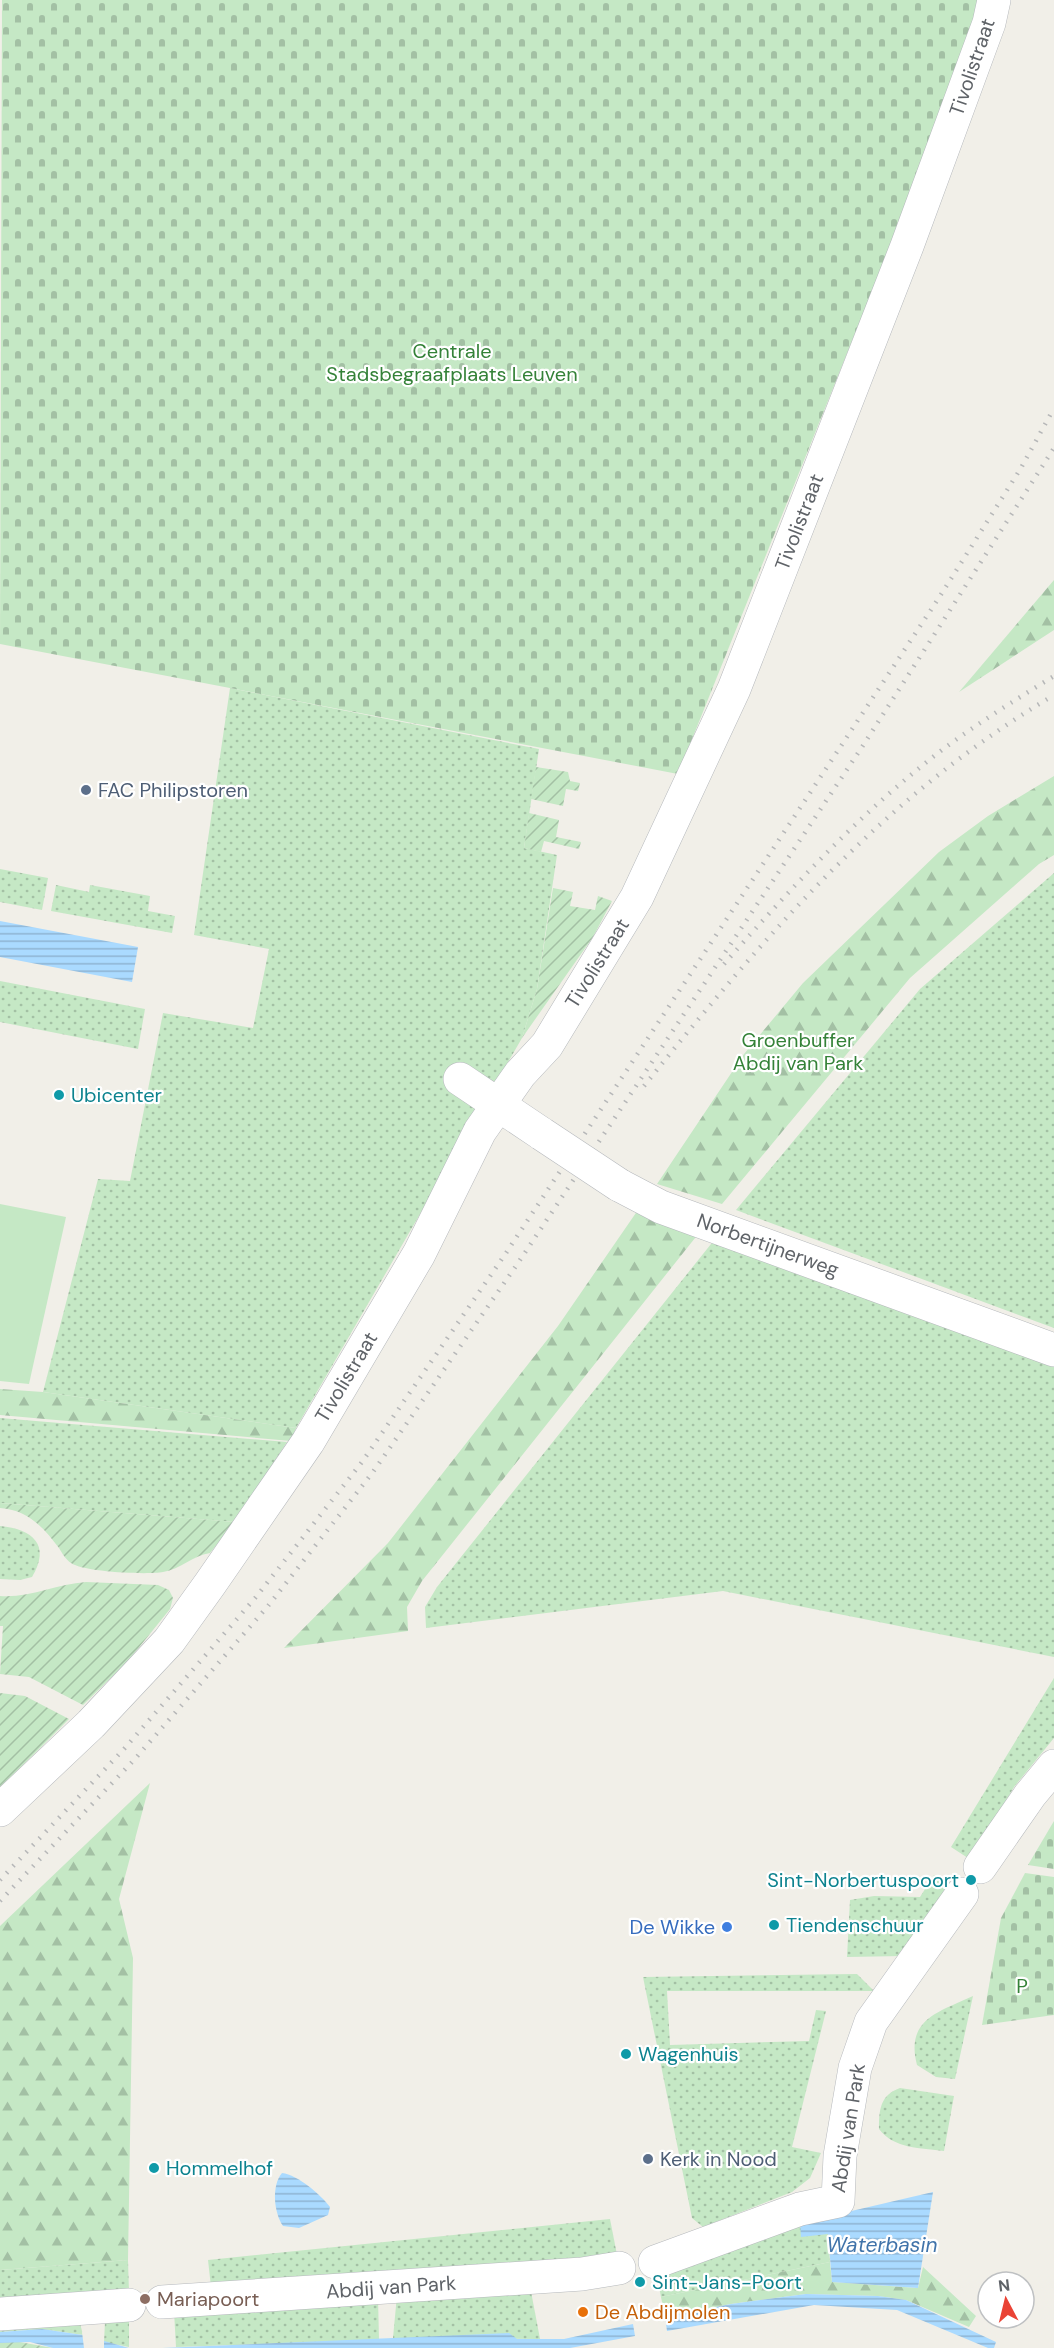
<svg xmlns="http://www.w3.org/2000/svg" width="1054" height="2348" font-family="'DM Sans',sans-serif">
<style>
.grass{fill:url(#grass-dots)}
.forest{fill:url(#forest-firs)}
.cemetery{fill:url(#cemetery-stones)}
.park{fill:#c5e8c5}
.garden{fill:url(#garden-furrows)}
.water{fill:url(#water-rules)}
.pier{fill:#f1efe8}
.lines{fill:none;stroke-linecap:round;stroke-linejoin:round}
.minor-casing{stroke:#b5b8bc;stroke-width:34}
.minor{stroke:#fff;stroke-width:33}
.rail{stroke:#b6b7b8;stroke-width:4.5;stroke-dasharray:1.5 8;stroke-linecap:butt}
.minor-bridge-casing{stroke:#b5b8bc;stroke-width:34;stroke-linecap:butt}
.minor-bridge{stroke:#fff;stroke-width:33}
.service-dot{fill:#5c6f8a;stroke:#fff;stroke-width:2}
.culture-dot{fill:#0f9aa8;stroke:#fff;stroke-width:2}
.shop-dot{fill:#3f7fe0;stroke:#fff;stroke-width:2}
.education-dot{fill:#8d6e63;stroke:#fff;stroke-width:2}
.food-dot{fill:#e8710a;stroke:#fff;stroke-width:2}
.labels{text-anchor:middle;stroke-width:4.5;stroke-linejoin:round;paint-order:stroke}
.street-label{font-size:20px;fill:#5f6368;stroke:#fff}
.park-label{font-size:20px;fill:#348238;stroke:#fff}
.service-label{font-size:20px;fill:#4e5e75;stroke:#fff;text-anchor:start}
.culture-label{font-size:20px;fill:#0d838f;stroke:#fff;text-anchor:start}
.shop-label{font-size:20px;fill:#366cbe;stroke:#fff;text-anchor:end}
.education-label{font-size:20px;fill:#785e54;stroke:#fff;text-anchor:start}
.food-label{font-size:20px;fill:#c56008;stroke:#fff;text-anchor:start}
.water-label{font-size:21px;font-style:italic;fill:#4174aa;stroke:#fff}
</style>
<defs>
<pattern id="grass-dots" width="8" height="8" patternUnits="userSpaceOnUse" patternTransform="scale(1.5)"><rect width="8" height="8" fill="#c5e8c5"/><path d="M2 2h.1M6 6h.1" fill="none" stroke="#a3c0a4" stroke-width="1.8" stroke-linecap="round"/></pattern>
<pattern id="forest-firs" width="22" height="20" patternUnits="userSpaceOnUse" patternTransform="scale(1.5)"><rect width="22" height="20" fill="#c5e8c5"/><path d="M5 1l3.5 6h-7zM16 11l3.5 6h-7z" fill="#a3c0a4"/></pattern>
<pattern id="cemetery-stones" width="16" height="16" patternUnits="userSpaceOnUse" patternTransform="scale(1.5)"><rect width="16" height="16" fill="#c5e8c5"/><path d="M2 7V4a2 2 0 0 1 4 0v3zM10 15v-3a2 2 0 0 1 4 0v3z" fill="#a3c0a4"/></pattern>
<pattern id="garden-furrows" width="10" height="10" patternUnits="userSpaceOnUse" patternTransform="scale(1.5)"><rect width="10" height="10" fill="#c5e8c5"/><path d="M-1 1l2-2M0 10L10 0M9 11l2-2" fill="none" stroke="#a3c0a4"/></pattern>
<pattern id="water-rules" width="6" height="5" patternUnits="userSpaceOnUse" patternTransform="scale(1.5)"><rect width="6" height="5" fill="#aadaff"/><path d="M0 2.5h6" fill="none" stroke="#8eb4d2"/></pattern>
</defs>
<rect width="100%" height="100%" fill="#f1efe8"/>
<g class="grass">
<polygon points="230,688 539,749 524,848 557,855 537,989 522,1038 296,1428 43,1392 98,1179 130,1181 163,1013 253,1028 269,949 194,935"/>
<polygon points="0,869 48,878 42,910 0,902"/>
<polygon points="1054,873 1054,1328 736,1210 920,989"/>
<polygon points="56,885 89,892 90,885 150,896 148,911 175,916 172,933 51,911"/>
<polygon points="0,981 145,1009 138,1049 0,1022"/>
<polygon points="715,1239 1054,1365 1054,1657 723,1591 426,1628 425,1607 437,1587"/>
<polygon points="0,1418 287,1442 235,1522 0,1503"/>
<path d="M 0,1526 C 33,1529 51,1545 32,1577 L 20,1580 L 0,1579 Z"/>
<polygon points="1054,1678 1054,1738 1014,1787 971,1860 951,1847"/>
<polygon points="934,1875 954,1888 903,1956 847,1957 850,1900 874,1896 920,1897"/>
<polygon points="857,1974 874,1991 667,1991 670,2045 809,2041 816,2010 826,2011 792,2147 821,2153 810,2178 792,2192 703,2227 692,2218 643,1977"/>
<path d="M 973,1996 L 955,2079 L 936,2077 L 917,2065 C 905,2019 939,2012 973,1996 Z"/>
<path d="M 900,2088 L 954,2096 L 944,2151 C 921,2148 894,2149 879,2129 C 879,2110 880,2095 900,2088 Z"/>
<polygon points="610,2219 618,2260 211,2287 208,2260"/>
<polygon points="800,2223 828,2234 830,2262 661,2297 656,2271 731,2252"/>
<polygon points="128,2260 129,2293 0,2303 0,2270"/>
<polygon points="530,2286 540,2339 393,2338 397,2295"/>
<polygon points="378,2297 379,2340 176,2347 174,2311"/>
<polygon points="129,2316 129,2347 104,2342 105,2322"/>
<polygon points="80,2323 83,2335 42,2329 0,2332 0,2324"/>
</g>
<g class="forest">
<polygon points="1054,580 1054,630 959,692"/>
<polygon points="1054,776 1054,855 1039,864 910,978 722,1204 657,1184 744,1054 803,983 939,852 988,816"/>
<polygon points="640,1207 699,1233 422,1581 407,1607 408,1631 284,1648 388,1543 558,1326"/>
<polygon points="0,1389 43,1392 296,1428 291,1441 0,1415"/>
<polygon points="150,1783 119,1899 133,1958 128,2260 0,2270 0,1926"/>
<polygon points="830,2262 832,2282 918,2288 923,2267 976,2316 969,2327 906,2300 878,2296 806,2294 731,2304 665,2317 661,2297"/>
</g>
<g class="cemetery">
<polygon points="2,0 985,0 981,20 678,774 0,644"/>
<polygon points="1054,1821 1054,1869 1028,1865"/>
<polygon points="1025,1873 1054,1877 1054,2015 982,2025 1001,1918"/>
</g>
<polygon class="park" points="0,1204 66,1217 29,1384 0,1381"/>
<g class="garden">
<polygon points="536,767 568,772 570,781 580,783 578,791 566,789 563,806 531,799"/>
<polygon points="529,813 559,820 556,837 581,842 579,849 544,841 541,852 524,848"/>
<polygon points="553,888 573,892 570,906 595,910 598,896 612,901 593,937 522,1038 537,989"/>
<path d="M 0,1503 L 235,1522 L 210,1553 C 192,1556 181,1569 163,1572 C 148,1575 83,1572 71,1563 C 66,1560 62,1553 59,1548 C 43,1527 28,1510 0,1508 Z"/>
<path d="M 86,1582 L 158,1585 L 169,1590 L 173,1598 L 170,1609 L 128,1661 L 83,1705 L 29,1677 L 0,1674 L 3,1626 L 0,1626 L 0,1596 C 31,1598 56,1584 86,1582 Z"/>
<polygon points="0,1693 25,1696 69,1719 0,1788"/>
<polygon points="14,2341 53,2348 0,2348 0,2343"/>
</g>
<g class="water">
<polygon points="0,921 138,947 132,982 0,957"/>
<path d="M 282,2173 C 298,2175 321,2195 330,2207 L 328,2215 L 299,2228 L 283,2226 C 274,2213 271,2186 282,2173 Z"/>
<polygon points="933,2192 918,2288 832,2282 828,2234 801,2237 800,2223"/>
<polygon points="806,2294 878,2296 906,2300 996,2342 994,2348 988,2348 897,2310 814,2305 667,2331 665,2317 731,2304"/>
<polygon points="633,2324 635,2336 570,2348 162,2348 509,2333 517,2339 564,2339"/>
<polygon points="42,2329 83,2335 129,2348 53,2348 30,2342 0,2343 0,2332"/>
</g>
<polygon class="pier" points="82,2332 104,2339 104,2348 84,2348"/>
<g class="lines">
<g class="minor-casing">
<g id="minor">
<polyline points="460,1079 542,1134"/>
<polyline points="619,1185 661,1207 1054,1350"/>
<polyline points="0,1810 91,1724 169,1641 210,1584 308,1442 419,1254 480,1131 520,1074 547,1045 637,897 734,689 907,246 989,23 994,0"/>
<polyline points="980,1867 1030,1795 1054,1766"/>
<polyline points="655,2262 800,2209 838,2201 840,2156 855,2068 871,2022 962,1894"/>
<polyline points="162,2302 582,2274 619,2268"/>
<polyline points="0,2314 129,2305"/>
</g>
</g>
<use href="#minor" class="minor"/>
<g class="rail">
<path d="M 724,964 C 785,895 847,827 918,769 C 960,734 1007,705 1054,676"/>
<path d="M 644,1086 C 767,933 884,796 1054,695"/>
<polyline points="0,1880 124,1749 256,1597 362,1462 506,1253 942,593 1021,468 1054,408"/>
<polyline points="0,1901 134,1760 268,1606 373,1472 518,1263 864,744 1054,448"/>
</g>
<g class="minor-bridge-casing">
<polyline id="minor-bridge" points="542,1134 619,1185"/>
</g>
<use href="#minor-bridge" class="minor-bridge"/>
</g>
<g class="service-dot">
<circle cx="86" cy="790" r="6"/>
<circle cx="648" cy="2159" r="6"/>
</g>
<g class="culture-dot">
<circle cx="59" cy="1095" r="6"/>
<circle cx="971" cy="1880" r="6"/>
<circle cx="774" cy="1925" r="6"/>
<circle cx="626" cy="2054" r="6"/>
<circle cx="154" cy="2168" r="6"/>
<circle cx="640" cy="2282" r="6"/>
</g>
<circle class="shop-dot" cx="727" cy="1927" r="6"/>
<circle class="education-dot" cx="145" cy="2299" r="6"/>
<circle class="food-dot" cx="583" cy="2312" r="6"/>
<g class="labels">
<g class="street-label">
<text transform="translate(972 67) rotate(-71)" y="7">Tivolistraat</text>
<text transform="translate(799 522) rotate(-69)" y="7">Tivolistraat</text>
<text transform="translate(597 963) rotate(-58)" y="7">Tivolistraat</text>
<text transform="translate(768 1245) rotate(20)" y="7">Norbertijnerweg</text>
<text transform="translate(346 1377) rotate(-59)" y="7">Tivolistraat</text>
<text transform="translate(848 2128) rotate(-81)" y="7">Abdij van Park</text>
<text transform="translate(391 2287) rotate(-4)" y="7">Abdij van Park</text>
</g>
<g class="park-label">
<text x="452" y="358">Centrale<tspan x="452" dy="23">Stadsbegraafplaats Leuven</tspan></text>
<text x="798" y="1047">Groenbuffer<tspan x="798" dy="23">Abdij van Park</tspan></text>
<text x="1022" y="1993">P</text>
</g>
<g class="service-label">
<text x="98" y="797">FAC Philipstoren</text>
<text x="660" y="2166">Kerk in Nood</text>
</g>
<g class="culture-label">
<text x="71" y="1102">Ubicenter</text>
<text x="959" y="1887" text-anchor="end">Sint-Norbertuspoort</text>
<text x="786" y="1932">Tiendenschuur</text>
<text x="638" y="2061">Wagenhuis</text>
<text x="166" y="2175">Hommelhof</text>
<text x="652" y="2289">Sint-Jans-Poort</text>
</g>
<g class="shop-label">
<text x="715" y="1934">De Wikke</text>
</g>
<g class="education-label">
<text x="157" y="2306">Mariapoort</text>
</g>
<g class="food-label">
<text x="595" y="2319">De Abdijmolen</text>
</g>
<g class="water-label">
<text x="882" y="2252">Waterbasin</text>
</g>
</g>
<g transform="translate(1006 2300) rotate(353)"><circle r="28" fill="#ffffff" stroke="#bfc1c3" stroke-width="1.5"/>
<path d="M0-4.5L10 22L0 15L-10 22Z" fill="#ea4335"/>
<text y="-9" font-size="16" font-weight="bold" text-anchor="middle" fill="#5f6368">N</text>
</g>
</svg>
